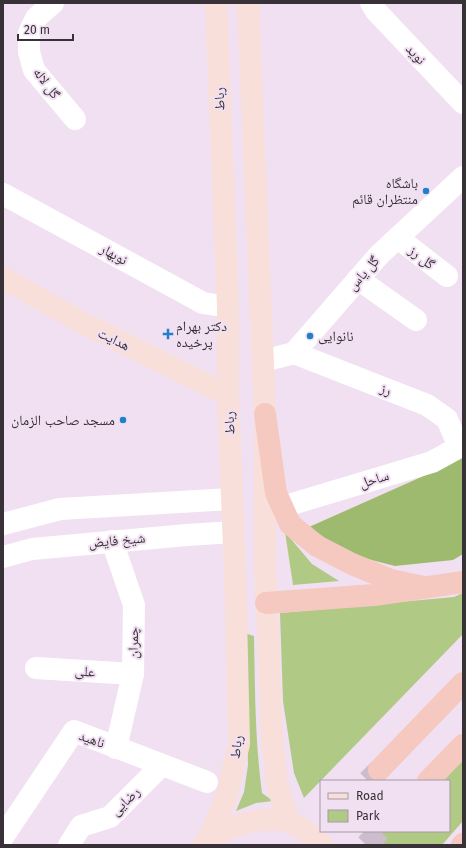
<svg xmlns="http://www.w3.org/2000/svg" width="466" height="848" font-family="'Fira Sans','Noto Naskh Arabic',sans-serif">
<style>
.green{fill:#b0c984}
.forest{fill:#9eba6f}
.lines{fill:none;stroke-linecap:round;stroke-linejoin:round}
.highway-tunnel{stroke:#ccbdcc;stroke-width:22;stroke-dasharray:22 11;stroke-linecap:butt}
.minor{stroke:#fff;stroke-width:22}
.major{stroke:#f9dfd9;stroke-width:22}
.highway{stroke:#f5c9c0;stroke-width:22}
.poi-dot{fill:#2080cc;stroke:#f1e0f1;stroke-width:1.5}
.labels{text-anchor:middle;stroke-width:4;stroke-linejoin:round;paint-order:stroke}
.street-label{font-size:14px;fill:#383138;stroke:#f1e0f1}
.poi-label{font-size:14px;fill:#383138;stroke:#f1e0f1;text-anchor:end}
</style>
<rect width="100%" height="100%" fill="#f1e0f1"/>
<g class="green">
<polygon points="285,532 312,564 339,581 293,585"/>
<polygon points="463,593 463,634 304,798 294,773 283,701 280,613 454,597"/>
<path d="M 244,633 L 254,636 C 255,688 255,741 262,793 L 273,801 L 256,803 L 236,811 L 244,792 L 248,765 Z"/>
<polygon points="463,751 463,821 442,845 370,845 383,831 449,831 449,781 433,781"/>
</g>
<polygon class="forest" points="463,457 463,554 453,560 395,566 348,554 309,527 437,470"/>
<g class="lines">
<g class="highway-tunnel">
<polyline points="368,781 379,770"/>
<polyline points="366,845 380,831"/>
</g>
<g class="minor">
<polyline points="53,3 36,18 29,33 29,52 34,70 75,119"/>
<polyline points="371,3 376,11 463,103"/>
<polyline points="3,194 203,303 228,307"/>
<polyline points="398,238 447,276"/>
<polyline points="358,279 416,320"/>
<polyline points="294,353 427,405 447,419 459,447"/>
<polyline points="263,361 294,353 379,255 463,177"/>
<polyline points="282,507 432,462 463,445"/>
<polyline points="3,524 60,509 231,499"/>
<polyline points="112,541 134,605 133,674 116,748"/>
<polyline points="3,557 32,549 187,535 233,532"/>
<polyline points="36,668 133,674"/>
<polyline points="3,837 74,731 207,782"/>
<polyline points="69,845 81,826 110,817 161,766"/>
</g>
<g class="major">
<polyline points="248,3 265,414 265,566 272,737 277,782 288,822"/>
<polyline points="3,278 81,322 228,395"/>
<polyline points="209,838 226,798 239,744 235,573 228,395 228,307 216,3"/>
<path d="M 204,843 C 224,827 263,814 289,822 C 302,827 312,836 322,845"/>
</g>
<g class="highway">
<polyline points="265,414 276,493 290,524 317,546 352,564 391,580 424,587"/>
<polyline points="266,603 374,595 463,582"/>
<polyline points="379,770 463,683"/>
<polyline points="428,781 463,745"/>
<polyline points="462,845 463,844"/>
</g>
</g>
<g class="poi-dot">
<circle cx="426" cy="191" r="4"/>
<path d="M166 328h4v4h4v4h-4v4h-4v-4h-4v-4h4z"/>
<circle cx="310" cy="336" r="4"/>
<circle cx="123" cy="420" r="4"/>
</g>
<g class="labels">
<g class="street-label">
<text transform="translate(416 54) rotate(47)" y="5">نوید</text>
<text transform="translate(47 83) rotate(54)" y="5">گل لاله</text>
<text transform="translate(219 99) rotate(-92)" y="5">رباط</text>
<text transform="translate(114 254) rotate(29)" y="5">نوبهار</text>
<text transform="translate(422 257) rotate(38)" y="5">گل رز</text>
<text transform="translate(363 273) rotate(-49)" y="5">گل یاس</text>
<text transform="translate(114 339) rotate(26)" y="5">هدایت</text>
<text transform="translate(386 389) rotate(21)" y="5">رز</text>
<text transform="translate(229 423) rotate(-92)" y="5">رباط</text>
<text transform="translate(374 479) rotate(-17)" y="5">ساحل</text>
<text transform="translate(117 540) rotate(-5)" y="5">شیخ فایض</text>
<text transform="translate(133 643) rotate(-89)" y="5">چمران</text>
<text transform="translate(85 671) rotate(4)" y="5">علی</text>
<text transform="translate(92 739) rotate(20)" y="5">ناهید</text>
<text transform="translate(236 747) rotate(-83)" y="5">رباط</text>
<text transform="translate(125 801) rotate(-44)" y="5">رضایی</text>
</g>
<g class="poi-label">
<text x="418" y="188">باشگاه<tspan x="418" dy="16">منتظران قائم</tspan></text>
<text x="176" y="331" text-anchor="start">دکتر بهرام<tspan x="176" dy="16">پرخیده</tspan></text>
<text x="318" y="341" text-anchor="start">نانوایی</text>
<text x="115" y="425">مسجد صاحب الزمان</text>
</g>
</g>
<rect width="466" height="848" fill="none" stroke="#383138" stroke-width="8"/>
<rect x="320" y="780" width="130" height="52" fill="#f1e0f1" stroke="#a79aa7"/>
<rect x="328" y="793" width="20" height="6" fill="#f9dfd9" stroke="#a79aa7"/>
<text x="356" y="800" font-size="12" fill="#383138">Road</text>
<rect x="328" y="810" width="20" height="12" fill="#b0c984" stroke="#a79aa7"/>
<text x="356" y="820" font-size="12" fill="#383138">Park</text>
<path d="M18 34v6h55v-6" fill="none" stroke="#383138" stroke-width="2"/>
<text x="24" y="34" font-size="12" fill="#383138" stroke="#f1e0f1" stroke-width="3" paint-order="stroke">20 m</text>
</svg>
